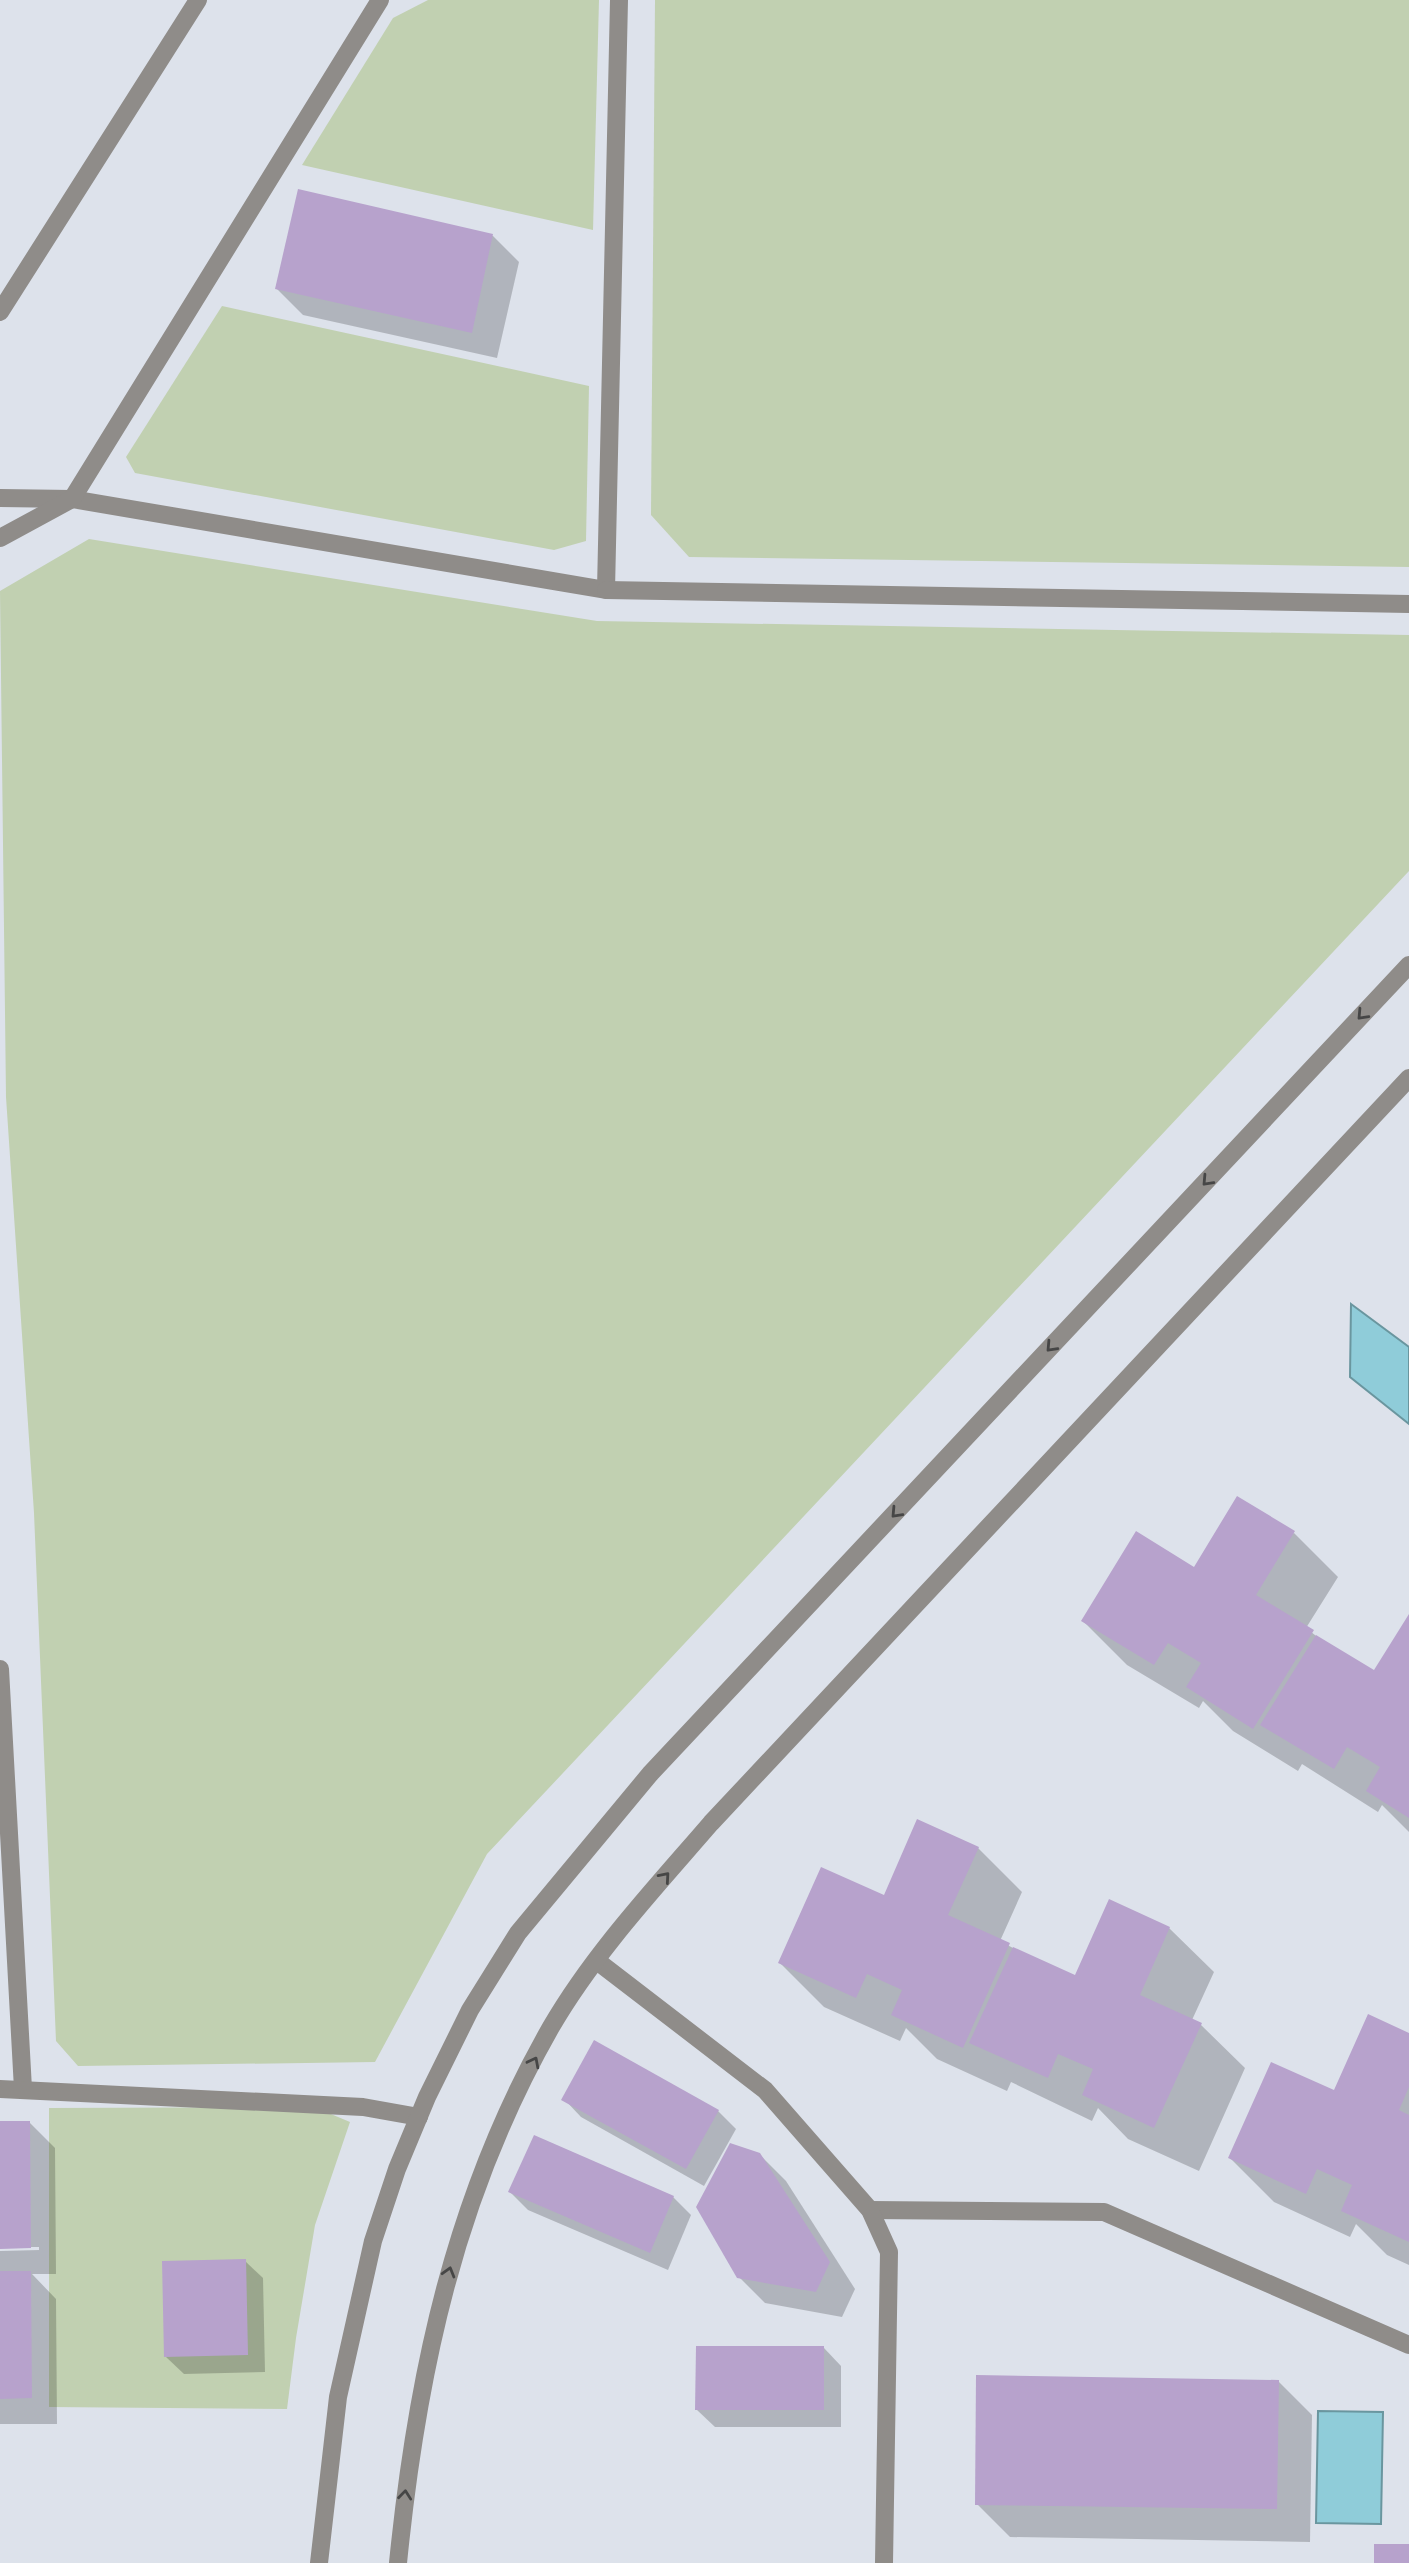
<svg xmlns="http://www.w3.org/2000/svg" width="1409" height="2563" font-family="Poppins,sans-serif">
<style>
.green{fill:#c1d0b1}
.water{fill:#8fccd9;stroke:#6a969f;stroke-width:2}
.shadow{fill:#0003}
.building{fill:#b7a2cc}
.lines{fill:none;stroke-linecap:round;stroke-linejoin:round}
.service{stroke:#8f8c89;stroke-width:18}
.minor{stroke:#8f8c89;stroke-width:18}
.tertiary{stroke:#8f8c89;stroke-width:18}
.oneway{stroke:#464646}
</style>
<rect width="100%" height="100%" fill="#dde2eb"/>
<g class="green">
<polygon points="428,0 599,0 593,230 302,165 393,18"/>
<polygon points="655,0 1409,0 1409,567 689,557 651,515"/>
<polygon points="222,306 589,386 586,541 554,550 135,473 126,457"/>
<polygon points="89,539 597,621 1409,635 1409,871 487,1854 375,2062 78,2066 56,2041 34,1513 6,1097 0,591"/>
<polygon points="314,2107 350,2122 315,2225 296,2338 287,2409 49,2407 49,2108"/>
</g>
<g class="water">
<polygon points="1351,1304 1409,1347 1409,1424 1350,1377"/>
<polygon points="1318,2411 1383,2412 1381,2524 1316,2523"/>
</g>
<g class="shadow">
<polygon points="299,192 493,236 519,262 497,358 303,315 277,289"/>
<polygon points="1294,1533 1338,1577 1306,1628 1320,1639 1375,1673 1409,1617 1409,1832 1382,1805 1378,1812 1302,1764 1298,1771 1233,1731 1203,1701 1199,1708 1127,1665 1083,1621 1194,1569"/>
<polygon points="978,1848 1022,1892 1000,1941 1013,1948 1075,1977 1110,1901 1169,1928 1214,1972 1192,2020 1200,2024 1245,2068 1199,2171 1128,2139 1098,2108 1092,2121 1011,2082 1007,2091 937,2059 906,2028 900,2041 824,2007 780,1963 884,1897"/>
<polygon points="1409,2035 1409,2265 1387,2255 1356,2224 1350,2237 1274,2202 1230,2158 1334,2092"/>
<polygon points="564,2099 718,2111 736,2129 704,2186 581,2117"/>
<polygon points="29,2122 55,2148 56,2274 32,2274 56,2299 57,2424 0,2424 0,2251 39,2250 39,2247 0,2247 0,2123"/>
<polygon points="759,2154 786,2181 855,2289 842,2317 765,2303 739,2277"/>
<polygon points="510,2192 673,2197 691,2215 668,2270 528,2210"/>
<polygon points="245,2261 263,2278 265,2372 184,2374 166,2357"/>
<polygon points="824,2348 841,2366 841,2427 715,2427 697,2410"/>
<polygon points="1279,2382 1312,2415 1310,2542 1010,2537 977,2504"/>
</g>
<g class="building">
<polygon points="298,189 493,234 472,333 275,289"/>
<polygon points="1237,1496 1295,1531 1256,1595 1314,1630 1253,1729 1186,1687 1201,1663 1168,1643 1154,1665 1081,1621 1136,1531 1194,1567"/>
<polygon points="1409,1614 1409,1818 1366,1791 1380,1767 1347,1747 1334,1769 1260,1725 1316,1635 1374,1670"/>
<polygon points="917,1819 979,1847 948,1915 1010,1943 963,2048 891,2015 902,1990 867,1974 856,1998 778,1963 821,1867 884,1895"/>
<polygon points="1109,1899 1170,1927 1140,1995 1202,2023 1154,2128 1082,2095 1093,2069 1058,2054 1048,2078 969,2043 1013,1947 1075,1975"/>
<polygon points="1368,2014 1409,2033 1409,2087 1399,2110 1409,2115 1409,2242 1341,2211 1352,2185 1317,2169 1306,2194 1228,2158 1271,2062 1334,2090"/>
<polygon points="594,2040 719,2110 686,2169 561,2100"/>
<polygon points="0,2121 30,2121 31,2248 0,2249"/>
<polygon points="534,2135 674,2196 650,2253 508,2192"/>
<polygon points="730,2143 760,2153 830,2262 816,2292 737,2278 696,2207"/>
<polygon points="246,2259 248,2355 164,2357 162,2261"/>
<polygon points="0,2271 31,2271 32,2398 0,2399"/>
<polygon points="696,2346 824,2346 824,2410 695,2410"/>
<polygon points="976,2375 1279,2380 1277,2509 975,2505"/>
<rect x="1374" y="2544" width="35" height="19"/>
</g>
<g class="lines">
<polyline class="service" points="870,2210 1104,2212 1409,2345"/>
<g class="minor">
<polyline points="0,312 198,0"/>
<polyline points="0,498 72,499 606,590 619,0"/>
<polyline points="0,538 72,499 380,0"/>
<polyline points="606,590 1409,604"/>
<polyline points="0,1669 23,2089"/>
<polyline points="597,1961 765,2090 870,2210 889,2252 884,2563"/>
<polyline points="0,2089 363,2107 419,2117"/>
</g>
<g class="tertiary">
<polyline points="319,2563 338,2397 373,2241 397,2169 427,2097 470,2010 518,1933 650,1774 1409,965"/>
<path d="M 398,2563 C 417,2373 455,2195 551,2027 C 594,1953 655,1888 711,1823 L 1409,1078"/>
</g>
</g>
<defs><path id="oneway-chevron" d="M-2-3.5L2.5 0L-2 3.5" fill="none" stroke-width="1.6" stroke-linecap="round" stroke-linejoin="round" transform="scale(1.75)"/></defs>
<g class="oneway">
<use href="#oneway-chevron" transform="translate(1362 1015) rotate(133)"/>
<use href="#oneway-chevron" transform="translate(1207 1181) rotate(133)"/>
<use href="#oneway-chevron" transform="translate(1051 1347) rotate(133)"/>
<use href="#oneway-chevron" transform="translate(896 1513) rotate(133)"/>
<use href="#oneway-chevron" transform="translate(665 1877) rotate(-49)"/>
<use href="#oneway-chevron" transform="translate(534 2062) rotate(-63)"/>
<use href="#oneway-chevron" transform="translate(449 2272) rotate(-74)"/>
<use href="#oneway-chevron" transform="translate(405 2495) rotate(-84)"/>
</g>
</svg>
